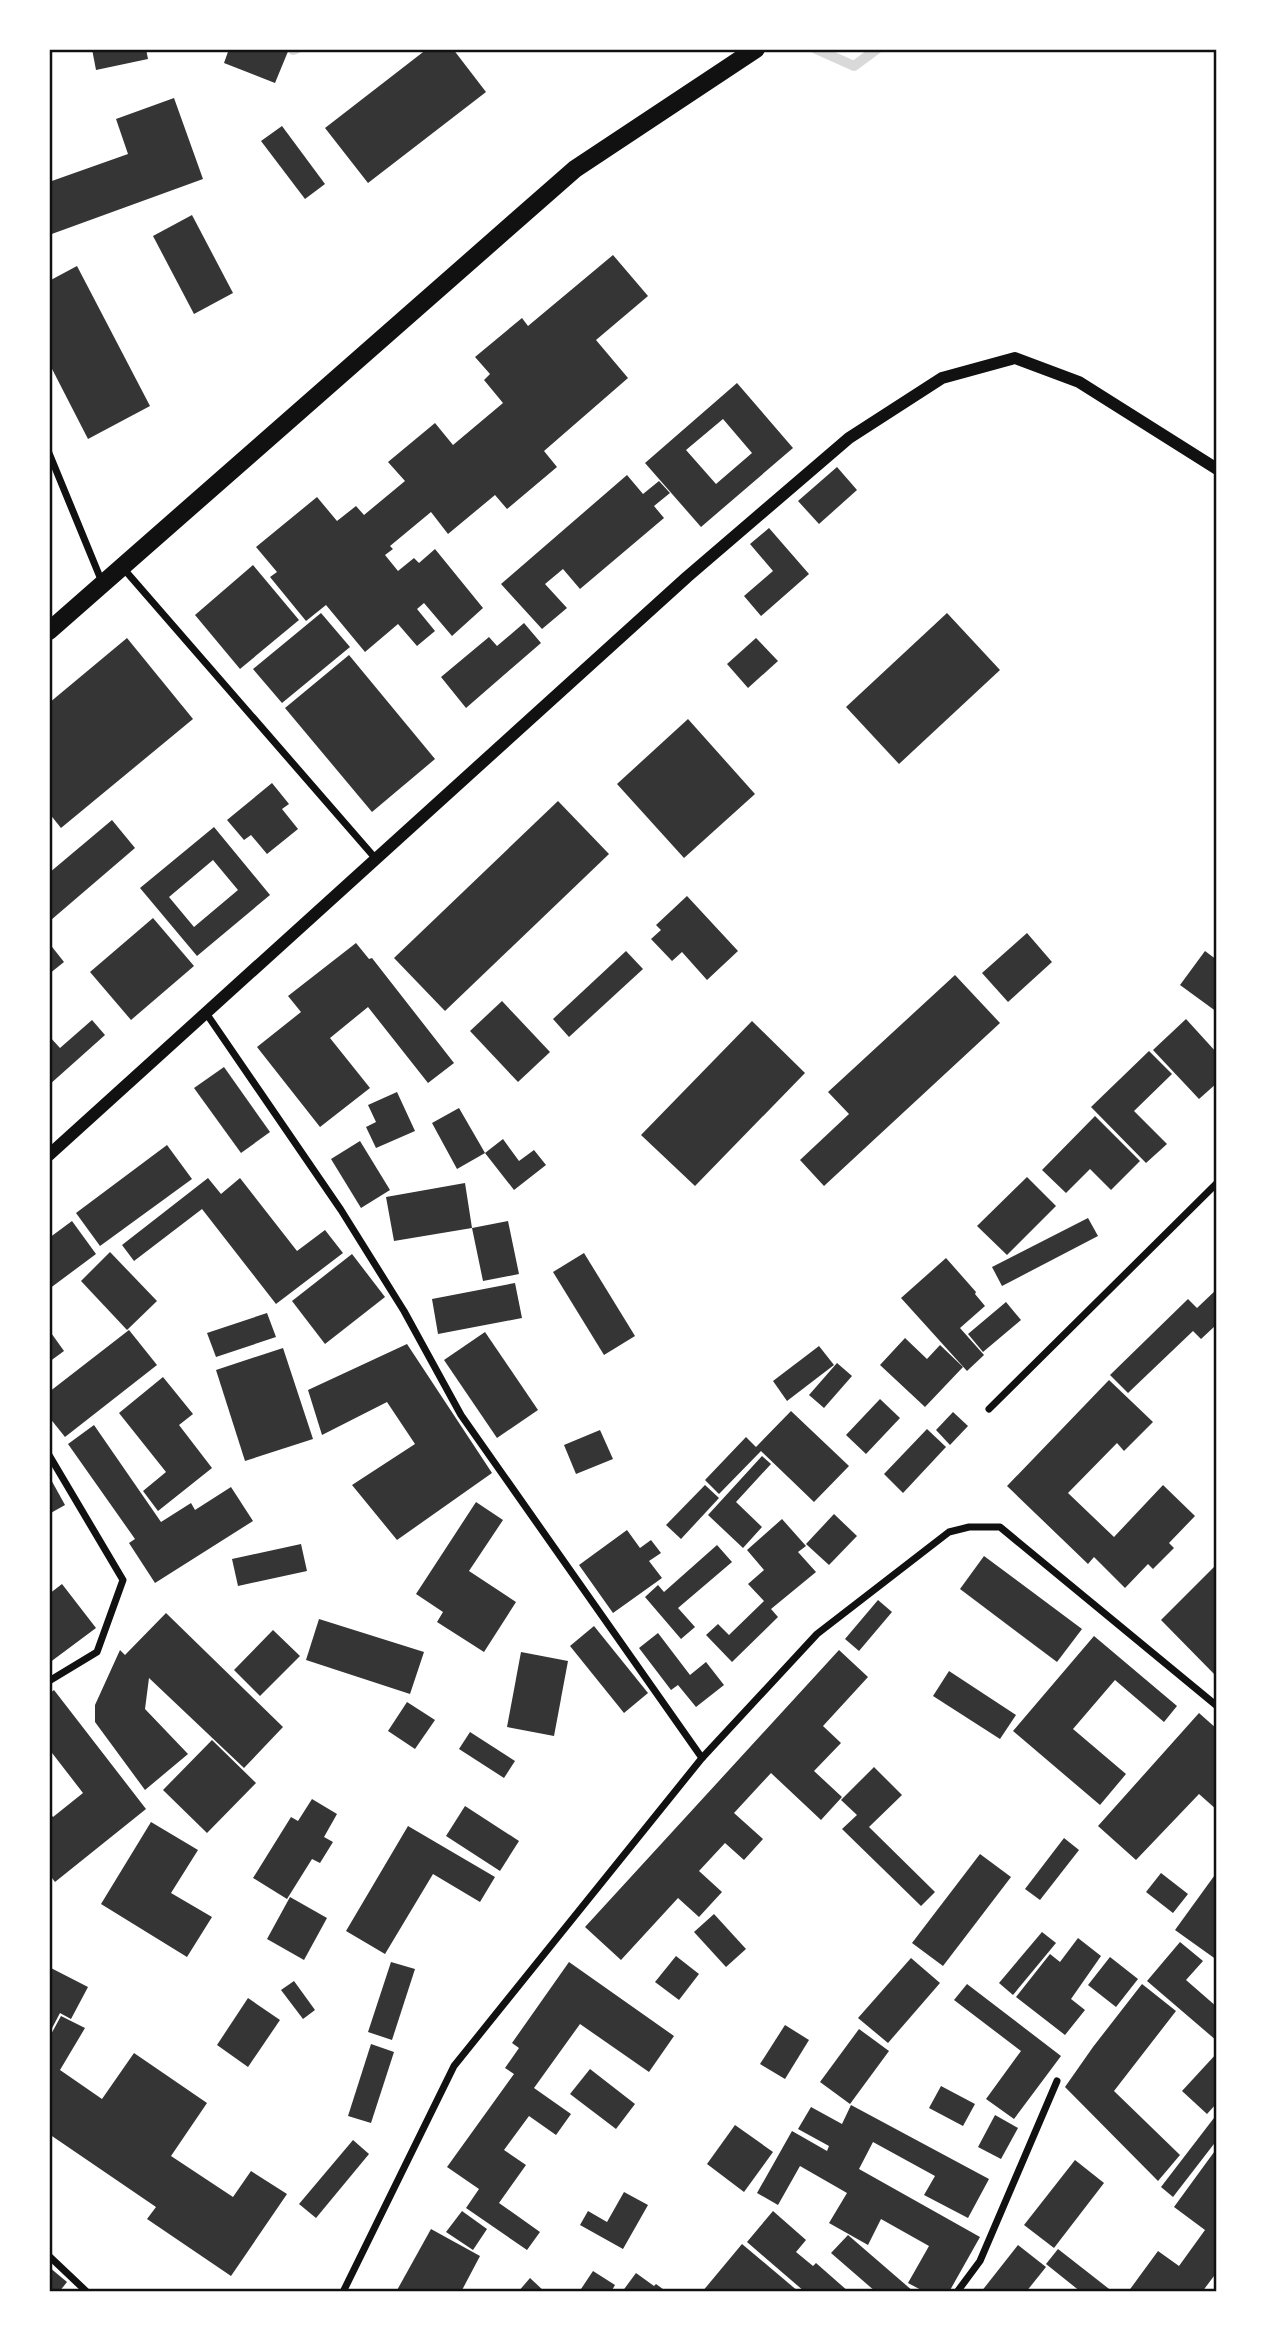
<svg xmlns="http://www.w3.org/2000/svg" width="1266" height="2341" font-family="'Fira Sans Condensed',sans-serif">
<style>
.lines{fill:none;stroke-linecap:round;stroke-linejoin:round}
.stream{stroke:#d9d9d9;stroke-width:10}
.building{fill:#353535;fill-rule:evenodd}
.minor{stroke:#111;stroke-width:7}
.tertiary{stroke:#111;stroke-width:12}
.primary{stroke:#111;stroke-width:18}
.neatline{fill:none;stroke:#111;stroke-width:2.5}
</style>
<rect width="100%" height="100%" fill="#fff"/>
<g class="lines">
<g class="stream">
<polyline points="816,49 854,66 877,49"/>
<polyline points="293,50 296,49"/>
</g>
</g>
<g class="building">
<polygon points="92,49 146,49 148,59 96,70"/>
<polygon points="229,49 289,49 275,83 224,63"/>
<polygon points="427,49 453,49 486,92 368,183 325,128"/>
<polygon points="174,98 203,179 49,235 49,182 128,154 116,119"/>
<polygon points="282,126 325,184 305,199 261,141"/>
<polygon points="192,215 233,293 194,314 153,236"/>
<polygon points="613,255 648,296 596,340 628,378 544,451 557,467 507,509 495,495 448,534 431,512 390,546 393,549 385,555 398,571 414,558 419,563 435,549 483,608 452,636 424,603 417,609 435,631 417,646 398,624 365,652 326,605 306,621 270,577 277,572 256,547 317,497 337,521 356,506 364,515 405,481 388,462 435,423 453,445 503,403 484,380 490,374 475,357 522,318 528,326"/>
<polygon points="77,266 150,406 88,439 49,363 49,281"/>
<path d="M 737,383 L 793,448 L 701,527 L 645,463 ZM 723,419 L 752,453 L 716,484 L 686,450 Z"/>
<polygon points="837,467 857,490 819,524 798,501"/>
<polygon points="627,475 643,494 659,481 670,493 654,506 664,518 580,589 563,569 545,584 567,608 542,629 501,584"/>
<polygon points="769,528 809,574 761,616 744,596 773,571 750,544"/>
<polygon points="253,565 299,620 240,669 195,615"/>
<polygon points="321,613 350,647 282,703 253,669"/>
<polygon points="947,613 1000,670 899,764 846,707"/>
<polygon points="524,623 541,643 466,708 441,677 489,637 497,646"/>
<polygon points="127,638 193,719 61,828 49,813 49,703"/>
<polygon points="756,638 778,661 748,688 727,664"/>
<polygon points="349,655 435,759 372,812 285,708"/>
<polygon points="688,719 755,794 684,858 617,784"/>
<polygon points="272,783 289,804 282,809 298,829 267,854 251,835 244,840 227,820"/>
<polygon points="558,801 609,854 445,1011 394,958"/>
<polygon points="112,820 135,848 51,920 49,917 49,873"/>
<path d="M 214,827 L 270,895 L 197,956 L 140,888 ZM 213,860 L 238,890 L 194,927 L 169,897 Z"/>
<polygon points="687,896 738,951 707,980 682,952 672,961 651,939 661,930 656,925"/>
<polygon points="153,918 194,966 131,1020 90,972"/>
<polygon points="1027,933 1052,962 1008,1002 982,973"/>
<polygon points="49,943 64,962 49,974"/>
<polygon points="356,943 369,959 372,958 454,1063 428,1083 368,1007 330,1038 370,1088 320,1127 257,1047 301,1012 288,996"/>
<polygon points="626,951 643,969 569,1037 553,1019"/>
<polygon points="1205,951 1217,960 1217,1012 1180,985"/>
<polygon points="955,975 1000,1023 824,1186 800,1160 849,1114 828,1092"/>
<polygon points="502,1001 550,1052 518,1082 470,1031"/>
<polygon points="1186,1019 1217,1053 1217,1083 1199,1099 1153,1050"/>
<polygon points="92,1020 105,1035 49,1085 49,1036 60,1048"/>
<polygon points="752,1021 805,1073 695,1186 641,1135"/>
<polygon points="1149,1051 1172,1074 1134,1111 1167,1144 1146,1163 1091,1107"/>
<polygon points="224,1067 270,1132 241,1153 194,1088"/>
<polygon points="397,1092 415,1131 376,1148 366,1127 376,1122 368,1105"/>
<polygon points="459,1108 485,1153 503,1139 519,1161 534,1150 546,1165 514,1190 485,1153 457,1169 432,1123"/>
<polygon points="1095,1116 1140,1161 1111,1190 1090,1169 1066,1193 1042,1170"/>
<polygon points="360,1141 390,1190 361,1208 331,1159"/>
<polygon points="167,1145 192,1179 100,1246 76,1213"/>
<polygon points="1027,1177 1056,1206 1007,1255 977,1226"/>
<polygon points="208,1178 221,1194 240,1178 297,1251 325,1230 343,1253 276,1304 202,1209 134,1261 122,1245"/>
<polygon points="465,1183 472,1228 508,1221 519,1274 483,1281 472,1228 394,1241 386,1197"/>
<polygon points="1088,1218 1098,1236 1002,1286 992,1267"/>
<polygon points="72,1221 96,1254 49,1289 49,1238"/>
<polygon points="110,1252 157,1301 127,1330 81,1281"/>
<polygon points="584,1253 635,1336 604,1355 553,1272"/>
<polygon points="352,1254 385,1297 325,1344 292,1301"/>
<polygon points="946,1258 976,1292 975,1294 985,1306 960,1328 984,1355 967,1371 901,1298"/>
<polygon points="515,1283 522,1318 438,1334 432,1299"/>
<polygon points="1217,1289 1217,1328 1215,1326 1201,1339 1193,1331 1128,1393 1110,1375 1188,1299 1197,1308"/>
<polygon points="1006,1302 1021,1320 983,1352 968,1334"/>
<polygon points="267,1313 276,1337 216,1357 207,1333"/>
<polygon points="49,1330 64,1351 49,1362"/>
<polygon points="129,1330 157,1365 65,1437 49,1417 49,1392"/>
<polygon points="485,1332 538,1410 497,1438 444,1360"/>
<polygon points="905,1338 927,1359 940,1345 963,1367 925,1407 880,1365"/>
<polygon points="407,1344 492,1473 397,1540 352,1485 415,1444 387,1402 322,1435 308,1390"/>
<polygon points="819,1346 834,1365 787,1401 773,1381"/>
<polygon points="283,1348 313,1439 245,1461 216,1370"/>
<polygon points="837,1363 852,1376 824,1408 809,1395"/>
<polygon points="163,1377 193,1414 179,1425 212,1468 158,1511 143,1491 166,1472 119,1413"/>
<polygon points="1109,1380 1153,1422 1124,1451 1117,1443 1068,1493 1114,1537 1163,1485 1195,1516 1169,1543 1174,1548 1153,1569 1148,1564 1125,1588 1094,1557 1088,1564 1007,1486"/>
<polygon points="880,1399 900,1418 866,1454 846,1435"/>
<polygon points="791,1411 849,1466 814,1502 761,1451 719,1494 705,1480 746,1437 756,1447"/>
<polygon points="953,1412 968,1426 950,1445 936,1430"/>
<polygon points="94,1425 161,1522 191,1503 195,1510 231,1487 253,1521 155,1583 129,1543 135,1539 68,1444"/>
<polygon points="927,1429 946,1447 903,1493 884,1474"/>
<polygon points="600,1430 613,1459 576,1474 564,1445"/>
<polygon points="762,1456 771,1464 736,1502 762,1527 743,1548 708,1515"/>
<polygon points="49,1476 65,1505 49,1514"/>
<polygon points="705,1485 719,1498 681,1539 666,1525"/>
<polygon points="476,1502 503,1520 469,1571 516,1602 484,1652 437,1622 443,1612 416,1594"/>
<polygon points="834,1514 857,1536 829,1565 806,1544"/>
<polygon points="782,1519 806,1546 798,1552 816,1572 771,1609 778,1617 732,1662 706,1635 718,1624 729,1635 764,1601 748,1584 764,1570 747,1550"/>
<polygon points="627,1530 640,1548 651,1540 661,1553 649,1561 662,1578 613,1613 579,1565"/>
<polygon points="301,1544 307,1571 238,1586 232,1559"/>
<polygon points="717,1545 732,1562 678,1608 695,1627 681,1639 645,1597 658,1585 664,1592"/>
<polygon points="984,1556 1082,1629 1057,1662 960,1589"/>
<polygon points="1217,1564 1217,1677 1161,1620"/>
<polygon points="62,1584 96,1628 49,1663 49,1630 51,1628 49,1625 49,1594"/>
<polygon points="878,1600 892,1612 859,1651 845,1639"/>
<polygon points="166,1613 283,1727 244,1768 149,1678 145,1709 188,1754 145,1790 95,1722 95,1705 120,1650 125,1655"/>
<polygon points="319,1619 424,1652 410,1694 306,1660"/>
<polygon points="594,1626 648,1693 624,1713 570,1646"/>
<polygon points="273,1630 300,1656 260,1696 234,1670"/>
<polygon points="658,1633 690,1675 706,1662 724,1685 696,1707 678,1685 671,1690 639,1648"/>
<polygon points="1094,1636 1177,1706 1164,1722 1115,1680 1073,1729 1126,1774 1100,1805 1013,1731"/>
<polygon points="839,1650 868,1677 823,1726 841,1743 814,1771 842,1797 821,1820 771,1773 734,1813 763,1839 744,1860 725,1843 699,1871 722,1892 699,1917 678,1898 621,1960 585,1927"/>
<polygon points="521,1652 568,1661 554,1736 507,1727"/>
<polygon points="949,1671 1016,1715 1000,1739 933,1696"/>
<polygon points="54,1690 146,1809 55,1882 49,1874 49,1812 53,1817 83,1793 49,1749 49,1694"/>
<polygon points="407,1702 435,1720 415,1749 388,1731"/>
<polygon points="1199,1713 1217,1729 1217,1810 1199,1794 1136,1860 1098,1826"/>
<polygon points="470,1732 515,1761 504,1778 459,1749"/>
<polygon points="212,1740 256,1783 207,1833 163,1790"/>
<polygon points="874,1767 902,1795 869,1827 935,1892 921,1906 842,1829 857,1815 841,1800"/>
<polygon points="312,1799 337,1814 324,1837 333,1842 320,1863 312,1859 287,1899 253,1878 291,1817 298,1821"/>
<polygon points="465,1806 519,1841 500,1871 446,1836"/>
<polygon points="151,1822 198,1850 171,1893 212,1917 187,1957 101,1904"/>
<polygon points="408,1826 495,1877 480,1902 433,1874 385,1954 346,1931"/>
<polygon points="1064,1838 1079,1850 1040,1900 1025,1889"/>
<polygon points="980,1854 1011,1877 943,1966 912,1943"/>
<polygon points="1217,1872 1217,1960 1175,1930"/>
<polygon points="1161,1873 1188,1894 1173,1913 1146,1892"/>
<polygon points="290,1897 327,1918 304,1960 267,1939"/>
<polygon points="714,1914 746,1949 726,1967 694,1932"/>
<polygon points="1042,1932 1056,1943 1013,1995 999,1983"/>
<polygon points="1078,1938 1101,1956 1071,1999 1085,2010 1065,2035 1016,1997 1050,1954 1060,1962"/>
<polygon points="1180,1942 1203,1961 1186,1980 1217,2007 1217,2041 1147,1981"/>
<polygon points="676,1956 699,1974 679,2000 655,1982"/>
<polygon points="1110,1957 1138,1979 1116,2007 1088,1985"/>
<polygon points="911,1958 940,1983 888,2043 858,2018"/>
<polygon points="391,1962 415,1969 392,2040 368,2032"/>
<polygon points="569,1962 674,2036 649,2072 580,2024 534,2088 571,2114 556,2135 529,2116 504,2150 526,2165 499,2203 540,2232 527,2250 466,2208 479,2189 447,2167 514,2074 505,2068 519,2048 512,2043"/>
<polygon points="49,1967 88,1987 71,2019 60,2013 49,2034"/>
<polygon points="294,1981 315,2010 303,2019 281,1990"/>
<polygon points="967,1984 1061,2056 1014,2119 986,2099 1021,2051 954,2000"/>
<polygon points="1142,1984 1176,2011 1114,2091 1180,2155 1158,2181 1065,2087 1093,2047"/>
<polygon points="248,1998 280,2020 248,2067 217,2045"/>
<polygon points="61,2016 85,2028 60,2070 102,2099 134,2053 207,2103 171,2156 233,2197 251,2171 287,2194 231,2276 147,2219 156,2207 49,2134 49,2038"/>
<polygon points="785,2025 809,2040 785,2079 760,2064"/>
<polygon points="859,2029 889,2051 850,2104 820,2082"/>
<polygon points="371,2044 394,2052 371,2123 348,2116"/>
<polygon points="1217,2053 1217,2103 1207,2114 1182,2091"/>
<polygon points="590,2069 635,2104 616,2129 570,2094"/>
<polygon points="941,2086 975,2104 963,2126 929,2108"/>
<polygon points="851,2105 989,2179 968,2218 924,2195 935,2176 873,2142 859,2169 980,2237 949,2292 925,2292 908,2283 929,2246 881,2219 868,2245 829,2223 847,2193 800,2166 778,2205 757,2193 792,2131 827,2151 829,2146 798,2129 811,2107 842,2124"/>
<polygon points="1217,2114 1217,2140 1173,2197 1161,2187"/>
<polygon points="995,2115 1018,2128 1001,2159 978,2147"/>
<polygon points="735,2125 773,2152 744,2192 707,2164"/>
<polygon points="353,2140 369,2154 316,2218 299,2204"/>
<polygon points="1217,2148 1217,2272 1202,2292 1128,2292 1158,2251 1179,2266 1205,2230 1174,2207"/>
<polygon points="1075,2160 1104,2183 1054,2248 1024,2225"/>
<polygon points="624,2192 648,2205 623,2249 580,2225 588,2211 607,2222"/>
<polygon points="462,2211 487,2229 473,2250 446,2232"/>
<polygon points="773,2211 806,2240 796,2252 813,2266 816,2263 849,2292 805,2292 747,2242"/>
<polygon points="431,2229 480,2256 461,2292 396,2292"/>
<polygon points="848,2235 914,2292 876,2292 831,2253"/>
<polygon points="742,2244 799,2292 702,2292"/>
<polygon points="1018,2245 1046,2267 1026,2292 981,2292"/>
<polygon points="1058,2249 1113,2292 1081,2292 1046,2264"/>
<polygon points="49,2267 67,2282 59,2292 49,2292"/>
<polygon points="593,2271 615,2285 611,2292 579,2292"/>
<polygon points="636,2273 654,2286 656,2284 667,2292 622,2292"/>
<polygon points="530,2278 545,2292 518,2292"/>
</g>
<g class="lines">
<g class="minor">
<polyline points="49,453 102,582"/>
<polyline points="123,568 376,859"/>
<polyline points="206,1013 341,1210 404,1311 461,1415 702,1758"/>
<polyline points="989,1409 1217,1183"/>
<polyline points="49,1455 123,1580 97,1652 49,1681"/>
<polyline points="49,2256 87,2292"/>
<polyline points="343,2292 454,2066 702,1758 817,1634 949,1532 969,1527 1000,1527 1217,1706"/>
<polyline points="957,2292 980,2261 1057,2081"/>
</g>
<polyline class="tertiary" points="49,1155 687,577 849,438 942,378 1015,358 1079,382 1217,469"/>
<polyline class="primary" points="49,631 575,169 756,49"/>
</g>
<rect width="1266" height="2341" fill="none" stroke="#ffffff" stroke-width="102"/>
<rect x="51" y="51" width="1164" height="2239" class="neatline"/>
</svg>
